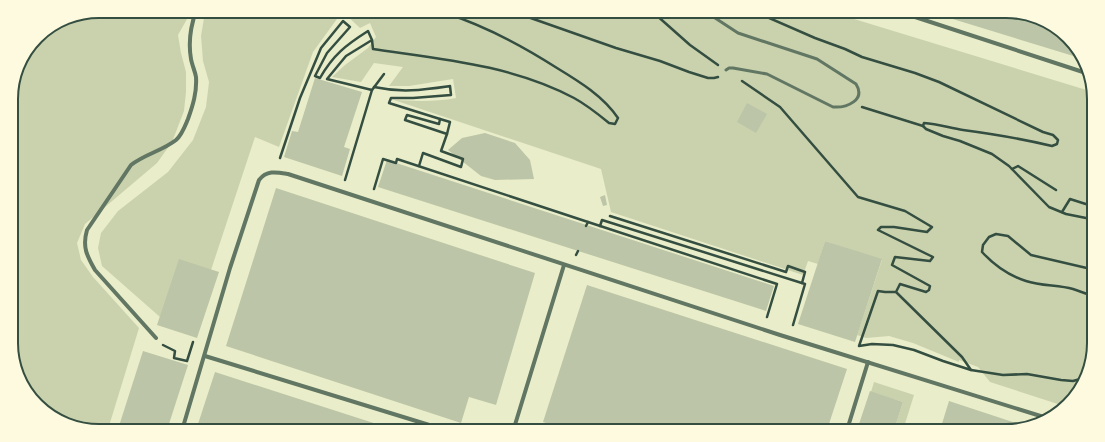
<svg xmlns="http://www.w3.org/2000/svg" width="1105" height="442" font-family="Poppins,sans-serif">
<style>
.green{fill:#cad2ad}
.building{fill:#bcc5a7}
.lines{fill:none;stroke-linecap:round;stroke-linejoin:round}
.path{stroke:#344e41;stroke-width:2.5}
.service{stroke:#617663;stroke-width:3}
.minor{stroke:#617663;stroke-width:4}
.rim{fill:none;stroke:#344e41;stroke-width:2}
</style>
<rect width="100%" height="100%" fill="#e9edc9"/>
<g class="green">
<polygon points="99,11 189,11 187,19 178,35 181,53 186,72 186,92 184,111 172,142 157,163 85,224 77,243 81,260 93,277 139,328 109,426 71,426 33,401 13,360 11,93 20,60 41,33 66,18"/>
<polygon points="205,12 342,12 313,52 279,147 255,137 211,270 160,317 102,266 98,248 101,233 118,211 168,172 193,140 206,107 209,82 203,61 201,36"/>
<path d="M 343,12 L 841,15 L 1093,92 L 1089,371 L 1064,406 L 990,382 L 978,367 L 959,360 L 959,362 L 913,343 L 889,336 L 866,338 L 857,335 L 882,260 L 825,241 L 818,264 L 808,261 L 803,275 L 611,212 L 601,169 L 394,100 C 415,101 435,102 456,98 L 453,79 L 409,86 L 389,86 L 403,67 L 374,63 L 361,82 L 332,77 L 345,65 L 368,48 L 376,37 L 370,23 L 360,28 Z"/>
<polygon points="874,382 914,395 903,430 894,430 903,402 871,392"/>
</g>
<g class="building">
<polygon points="943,16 1034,16 1072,41 1080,58"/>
<polygon points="315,78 362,92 344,147 350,149 342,176 284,157 292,131 298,132"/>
<polygon points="747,103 767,114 756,133 737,122"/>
<polygon points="485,133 515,143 530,160 534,179 495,180 481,176 448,150 462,138"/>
<polygon points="387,160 774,286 766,311 378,187"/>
<polygon points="276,188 535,273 496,405 469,397 461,423 226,346"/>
<polygon points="605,195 607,205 603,206 600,197"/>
<polygon points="825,241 882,259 855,342 798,324"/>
<polygon points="179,259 219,272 197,338 157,325"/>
<polygon points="587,285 847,369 827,430 564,429 543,422"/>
<polygon points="143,351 188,365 168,427 119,426"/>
<polygon points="215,372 386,427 386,428 197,427"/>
<polygon points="870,391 903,402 894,430 857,430"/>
<polygon points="949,401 1025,426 1011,431 940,430"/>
</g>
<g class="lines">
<g class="path">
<polyline points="509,13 525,16 616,48 660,61 689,72 708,78 714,78 718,77"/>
<polyline points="655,14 690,45 718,65"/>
<path d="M 760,14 L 815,38 L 845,49 L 862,57 L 915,73 L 939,82 L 1043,132 L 1053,135 L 1058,140 L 1057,144 L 1052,146 C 1023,139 993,134 963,130 C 950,128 938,124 924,123 L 923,126 L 926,129 L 943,136 L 960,141 L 992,154 L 1009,166 L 1049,207 L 1066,214 L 1091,219"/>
<path d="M 372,40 L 373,49 C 441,59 512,65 574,98 C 587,105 598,114 609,123 L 615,124 L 618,118 C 603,96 580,82 557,68 C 521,45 486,26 445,13"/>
<polyline points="742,81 780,107 858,197 905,211 932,227 927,232 894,227 881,227 878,230 933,257 930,261 895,257 892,265 930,286 929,290 926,292 900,284 896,292 962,357 971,370 943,361 914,350 893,345 872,344 859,346 878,291 885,292 896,292"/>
<path d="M 374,87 C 402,93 422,90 450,86 L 451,95 L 413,98 L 391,98 L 389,103 L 440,119 L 439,124 L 407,115 L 405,120 L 447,134 L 441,151 L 463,159 L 461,167 L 423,153 L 419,166"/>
<polyline points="862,107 923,126"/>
<polyline points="440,119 450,122 447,134"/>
<path d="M 280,158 L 300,98 L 321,48 L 343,21 L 350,27 L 327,53 L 315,76 L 320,78 C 333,55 346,45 368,31 L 372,40 L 346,56 L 327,79 L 372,90"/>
<polyline points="1012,169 1018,166 1056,190"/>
<polyline points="345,180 372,90 384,74"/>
<polyline points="374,189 383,159 396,163 397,159 588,222 586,226"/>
<polyline points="1062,212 1070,199 1092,206"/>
<polyline points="610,216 786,272 788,266 805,272 802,283"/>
<polyline points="588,222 777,284 767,317"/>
<polyline points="600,226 602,220 805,284 793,325"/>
<polyline points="576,255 578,251"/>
<path d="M 1090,295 C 1084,293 1079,291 1073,289 C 1058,285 1041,286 1026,281 C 1010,276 994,265 982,252 L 983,245 L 989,237 L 996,234 L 1008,236 L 1031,255 L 1091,269"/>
<polyline points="163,345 175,351 174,358 187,361 193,342"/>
<polyline points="971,370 1003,375 1027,374 1061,380 1073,381 1084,378"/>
</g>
<path class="service" d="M 709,14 L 738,33 L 817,59 L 856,84 C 866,100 847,108 833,107 L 767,74 L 733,68 L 729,68 L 726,70"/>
<g class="minor">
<polyline points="909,15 1086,73"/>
<path d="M 156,338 L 95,270 C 87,256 82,247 87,230 L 131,165 C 145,154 162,151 176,140 C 182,135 185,126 188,119 C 193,105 197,92 196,77 C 195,71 192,65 191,59 C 188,42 190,28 196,11"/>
<polyline points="205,356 439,428"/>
<path d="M 183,427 L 230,268 L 259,180 C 267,170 276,172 288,174 L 780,335 L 1047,418"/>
<polyline points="514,428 564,265"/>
<polyline points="847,430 868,362"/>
</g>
</g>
<path d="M0 0H1105V442H0ZM99 18H1006A81 81 0 0 1 1087 99V343A81 81 0 0 1 1006 424H99A81 81 0 0 1 18 343V99A81 81 0 0 1 99 18Z" fill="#fefae0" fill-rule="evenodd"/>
<path class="rim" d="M99 18H1006A81 81 0 0 1 1087 99V343A81 81 0 0 1 1006 424H99A81 81 0 0 1 18 343V99A81 81 0 0 1 99 18Z"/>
</svg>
